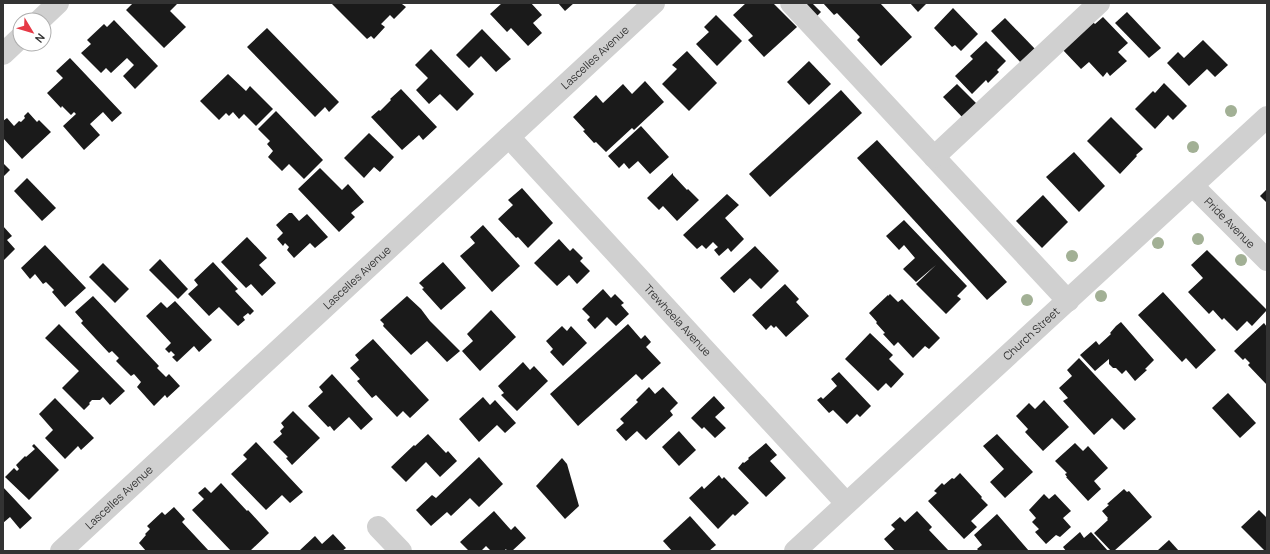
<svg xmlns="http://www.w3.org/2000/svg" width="1270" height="554" font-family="Manrope,sans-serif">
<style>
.building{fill:#1a1a1a}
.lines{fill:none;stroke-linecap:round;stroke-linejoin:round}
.minor{stroke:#d0d0d0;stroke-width:22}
.tree{fill:#a2b095}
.labels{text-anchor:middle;stroke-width:4;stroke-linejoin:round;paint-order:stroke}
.street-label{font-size:11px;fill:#333;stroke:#fff}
</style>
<rect width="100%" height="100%" fill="#fff"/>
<g class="building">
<polygon points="133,3 176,3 177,4 170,11 186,27 164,48 126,10"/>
<polygon points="331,3 403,3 402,4 406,7 394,19 390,15 381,24 385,27 374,39 371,36 367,39"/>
<polygon points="502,3 531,3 542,15 533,23 542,33 528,46 511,28 507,32 490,14"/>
<polygon points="558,3 574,3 565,11"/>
<polygon points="746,3 773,3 797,27 764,57 748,40 753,36 733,15"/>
<polygon points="796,3 812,3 821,12 813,20"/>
<polygon points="823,3 880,3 912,37 881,66 857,40 860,37 837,13 834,15"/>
<polygon points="910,3 927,3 918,12"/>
<polygon points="953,8 978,34 961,51 955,45 952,47 934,28"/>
<polygon points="1127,12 1161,48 1149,58 1115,23"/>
<polygon points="716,15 742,41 717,66 696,44 709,32 704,27"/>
<polygon points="1103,17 1128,43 1118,52 1127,61 1110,76 1107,72 1103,77 1089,62 1081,69 1062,49 1092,21 1095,24"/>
<polygon points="1005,18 1037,51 1023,65 991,31"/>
<polygon points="114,20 158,66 135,89 123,76 134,65 127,58 111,73 106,68 101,73 81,53 91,44 87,40 104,24 107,27"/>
<polygon points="267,28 339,102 329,112 325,107 315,117 247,47"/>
<polygon points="482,29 511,59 496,72 481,56 469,68 456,55"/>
<polygon points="1203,40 1228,65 1215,77 1207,69 1189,86 1167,63 1178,52 1184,58"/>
<polygon points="986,41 1006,61 997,70 999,72 988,83 986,80 972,94 955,76 973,59 970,56"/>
<polygon points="431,49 474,94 457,111 440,94 429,104 416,90 428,78 415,65"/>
<polygon points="687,51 717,83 689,111 662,84 677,69 672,65"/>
<polygon points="70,58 122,113 112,122 103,112 90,124 100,135 84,150 63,126 76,114 74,112 71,115 62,106 61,108 47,93 63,78 56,71"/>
<polygon points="809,61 831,84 809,105 787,82"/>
<polygon points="228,74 246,91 250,86 273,109 256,126 244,114 239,119 233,112 229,116 226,113 219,120 200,101"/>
<polygon points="645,81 664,102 634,130 632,128 606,152 596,142 594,143 583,131 585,130 573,117 596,95 603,103 623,84 632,94"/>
<polygon points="1164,83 1187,106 1173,120 1168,115 1155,129 1135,109 1153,91 1155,93"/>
<polygon points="957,84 978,105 964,119 943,97"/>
<polygon points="401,89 437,127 423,140 419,135 402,150 371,117 379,110 380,111 391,100 390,99"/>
<polygon points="841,90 862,113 770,197 749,174"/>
<polygon points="276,111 323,160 304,179 289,164 282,171 268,157 273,151 267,144 270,141 258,129"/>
<polygon points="28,112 37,122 39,120 51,132 22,159 3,138 3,121 7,118 14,126 19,121 21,122 25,118 24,116"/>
<polygon points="1111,117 1143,149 1136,155 1137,156 1120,174 1087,141"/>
<polygon points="641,126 669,157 650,174 638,161 629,169 624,163 619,168 608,156"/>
<polygon points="369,133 394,157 380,172 374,167 364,178 344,158"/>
<polygon points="877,140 1007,282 987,300 857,158"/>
<polygon points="1074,152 1105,186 1079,212 1046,177"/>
<polygon points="3,163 10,170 3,177"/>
<polygon points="320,168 342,190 348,184 364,202 351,213 355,217 339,232 298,189"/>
<polygon points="673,173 673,175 687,190 688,189 699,200 677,221 663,206 659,210 647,198"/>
<polygon points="27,178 56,208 42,221 14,191"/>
<polygon points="522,188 553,223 528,248 518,237 516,238 498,219 513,205 508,200"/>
<polygon points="1267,189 1267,203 1260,196"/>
<polygon points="727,194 739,205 725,218 744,239 731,252 728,248 719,256 714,250 718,247 713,242 706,249 702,245 697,249 683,235"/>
<polygon points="1043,195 1068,222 1042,248 1016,221"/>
<polygon points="289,213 292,213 299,221 307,214 328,237 315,248 310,243 294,258 287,250 289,247 285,243 283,246 277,239 283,233 276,225"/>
<polygon points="904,220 967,286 957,296 961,299 946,314 916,284 936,265 916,282 903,269 915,258 904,245 899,250 886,236"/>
<polygon points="483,225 520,266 492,292 460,256 475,243 470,237"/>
<polygon points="3,226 12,236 7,240 15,249 3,261"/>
<polygon points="247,237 267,258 259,265 276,283 262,296 251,284 246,288 221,262"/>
<polygon points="559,239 570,251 573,248 583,258 580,261 590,271 577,284 569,275 557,286 534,263"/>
<polygon points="45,245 86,288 65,307 52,292 54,290 46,282 43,284 35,274 30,279 21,268"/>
<polygon points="755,246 779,271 761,289 750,278 734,293 720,278"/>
<polygon points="1207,250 1267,310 1252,326 1247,321 1237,331 1224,318 1222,320 1213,310 1209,314 1188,292 1203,278 1191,265"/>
<polygon points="160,259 188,289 178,299 149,270"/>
<polygon points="213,262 238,289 235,291 254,311 250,315 248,313 243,317 245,320 238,326 219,307 209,316 188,294 198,285 194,280"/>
<polygon points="443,262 466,288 441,310 422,289 424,288 419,283"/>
<polygon points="103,263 129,289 115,303 89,277"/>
<polygon points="785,284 799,299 796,302 809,316 786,337 776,326 774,328 771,325 766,330 752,315"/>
<polygon points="603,289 611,298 615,294 624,303 621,305 629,314 616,326 607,317 595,329 587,320 590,317 582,309"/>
<polygon points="1163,292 1216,350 1196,369 1186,358 1182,362 1138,315"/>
<polygon points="890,294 898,302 902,299 940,338 929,349 925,346 913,358 898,342 894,346 883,334 885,333 876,323 877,322 869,313 888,295 888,296"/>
<polygon points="93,296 159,366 157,368 166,377 169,374 180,386 167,398 165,395 154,406 137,387 141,382 134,374 131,376 116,361 119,358 112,351 109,353 81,323 83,321 75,312"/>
<polygon points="407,296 421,309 430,321 460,351 447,362 427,341 411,355 383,326 384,324 380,320"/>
<polygon points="175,301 212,340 199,352 194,346 177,362 172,357 175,355 171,351 169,353 165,349 171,343 146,316 161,302 167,308"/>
<polygon points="491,310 516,337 480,371 462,351 473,341 467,334"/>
<polygon points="1121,322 1154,360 1145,369 1147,370 1135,381 1126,370 1122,374 1116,368 1113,368 1109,364 1109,359 1095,371 1080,355 1096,341 1099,345 1111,334 1110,333 1116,326"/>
<polygon points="1264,323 1267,327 1267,385 1248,365 1250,363 1245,358 1243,360 1234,351"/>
<polygon points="59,324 125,391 110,405 103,397 100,400 92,400 89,403 90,404 84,410 62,388 79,371 45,338"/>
<polygon points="628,324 641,339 645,335 651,342 646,347 661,363 642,380 636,374 578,426 550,394"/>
<polygon points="562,326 567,331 571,326 587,343 563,366 550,352 553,349 546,341"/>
<polygon points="870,333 893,355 889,359 904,374 891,388 886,383 878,391 845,359"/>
<polygon points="373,339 429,400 410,418 403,411 397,417 376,395 372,398 357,381 360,379 350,368 359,360 355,355"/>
<polygon points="1079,358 1136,419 1124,430 1112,418 1094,435 1063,401 1068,398 1059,388 1072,376 1067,370"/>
<polygon points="523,362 530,370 534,366 548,381 517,411 501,395 504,393 498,386"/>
<polygon points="839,372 871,406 860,417 857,414 847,424 833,410 829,413 817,400 821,397 823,399 837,386 831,379"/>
<polygon points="332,374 373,419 361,430 349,417 334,431 330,426 328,427 308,406 323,392 319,387"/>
<polygon points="649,387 655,394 663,387 678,403 670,411 673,415 646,440 637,431 626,441 616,430 624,423 620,419 638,402 636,400"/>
<polygon points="1228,393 1256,423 1240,438 1212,408"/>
<polygon points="714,396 725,408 715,417 726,428 715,438 704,427 702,429 691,418"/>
<polygon points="483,397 490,405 495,400 516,423 505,433 497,425 479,442 459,419"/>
<polygon points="55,398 94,438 81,450 78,446 65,459 45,438 53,430 39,414"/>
<polygon points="1044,400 1069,427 1043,451 1025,432 1028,429 1016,416 1029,403 1035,409"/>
<polygon points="293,411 320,438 292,465 286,458 288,457 273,442 282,434 280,431 284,427 281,423"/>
<polygon points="679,431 696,450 679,466 662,447"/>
<polygon points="428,434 446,453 448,451 457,461 440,477 426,462 406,482 391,467 414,445 415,446"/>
<polygon points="997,434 1033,472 1005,498 990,482 1004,469 983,446"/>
<polygon points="256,442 303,492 290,503 282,495 266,510 231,474 247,459 243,455"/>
<polygon points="766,443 777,455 770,461 786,478 766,497 738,468 743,462 744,463 749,459 748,458"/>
<polygon points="1075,443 1083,451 1088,446 1108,468 1094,481 1101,489 1088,501 1066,477 1067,477 1065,474 1067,473 1055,461"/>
<polygon points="34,444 59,470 29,500 5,477 14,468 17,471 19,469 16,465 25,456 26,457 35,449 32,446"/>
<polygon points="479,457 503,484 479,507 470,498 451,516 447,512 431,526 416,510 432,495 436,498"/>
<polygon points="562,458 567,464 579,506 565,519 536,486"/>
<polygon points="960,473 982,497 981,498 988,505 971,521 977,527 964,539 928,501 937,493 934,491 942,483 944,485 952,478 954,479"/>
<polygon points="719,475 722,479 724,477 749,503 735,516 733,514 718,529 689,498 702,486 704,489"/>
<polygon points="221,483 247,511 248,510 269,533 250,551 231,551 192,510 204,499 198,493 205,487 211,493"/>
<polygon points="3,487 32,518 20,529 10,517 3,523"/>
<polygon points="1124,489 1127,492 1129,491 1152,517 1114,551 1111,551 1094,533 1108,520 1107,519 1108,518 1102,511 1109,505 1107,504"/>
<polygon points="1044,494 1049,499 1055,494 1071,511 1063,518 1071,527 1060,537 1056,535 1046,544 1035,532 1039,529 1032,522 1036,518 1029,510"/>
<polygon points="174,507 185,519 182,522 209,551 146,551 139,543 146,535 145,534 150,529 147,526 162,512 165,515"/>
<polygon points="1259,510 1267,518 1267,551 1265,551 1241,527"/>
<polygon points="494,511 511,530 515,526 526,538 512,551 507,551 506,549 504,551 491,551 486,546 481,551 469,551 460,542"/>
<polygon points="917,511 932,527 929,530 949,551 895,551 884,539 895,529 891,525 900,517 905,522"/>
<polygon points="997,514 1029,551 979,551 977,549 982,545 974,535"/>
<polygon points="690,516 716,545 709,551 672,551 663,541"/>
<polygon points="1080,532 1084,538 1091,532 1108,551 1066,551 1063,547"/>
<polygon points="333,534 346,548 342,551 299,551 315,536 322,544"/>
<polygon points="1169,540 1179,551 1157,551"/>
</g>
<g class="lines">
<g class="minor">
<polyline points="791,3 1068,301"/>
<polyline points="40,20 58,3"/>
<polyline points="3,54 20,38"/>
<path id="s1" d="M 509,137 L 846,503"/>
<polyline points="934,157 1099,3"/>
<path id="s2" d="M 1193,186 L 1267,260"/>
<polyline points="378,527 401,551"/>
<path id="s3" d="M 61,551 L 654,3"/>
<path id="s4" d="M 795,551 L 1267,117"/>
</g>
</g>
<g class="tree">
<circle cx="1231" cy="111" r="6"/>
<circle cx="1193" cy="147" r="6"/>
<circle cx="1198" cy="239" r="6"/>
<circle cx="1158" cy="243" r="6"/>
<circle cx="1072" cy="256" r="6"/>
<circle cx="1241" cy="260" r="6"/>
<circle cx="1101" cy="296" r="6"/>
<circle cx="1027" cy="300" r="6"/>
</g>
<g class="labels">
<g class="street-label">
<text dy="4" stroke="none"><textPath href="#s3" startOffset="727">Lascelles Avenue</textPath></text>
<text dy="4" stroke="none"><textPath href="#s2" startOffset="52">Pride Avenue</textPath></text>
<text dy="4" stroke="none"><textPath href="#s3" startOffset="403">Lascelles Avenue</textPath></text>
<text dy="4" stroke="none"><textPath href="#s1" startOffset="249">Trewheela Avenue</textPath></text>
<text dy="4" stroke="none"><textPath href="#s4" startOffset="321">Church Street</textPath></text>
<text dy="4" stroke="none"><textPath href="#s3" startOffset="79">Lascelles Avenue</textPath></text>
</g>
</g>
<rect width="1270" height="554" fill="none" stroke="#333333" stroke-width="8"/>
<g transform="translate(32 32) rotate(128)"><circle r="19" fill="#ffffff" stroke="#adadad"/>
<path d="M0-3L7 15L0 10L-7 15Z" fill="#e63946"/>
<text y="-6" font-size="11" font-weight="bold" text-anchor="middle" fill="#333333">N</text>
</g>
</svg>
